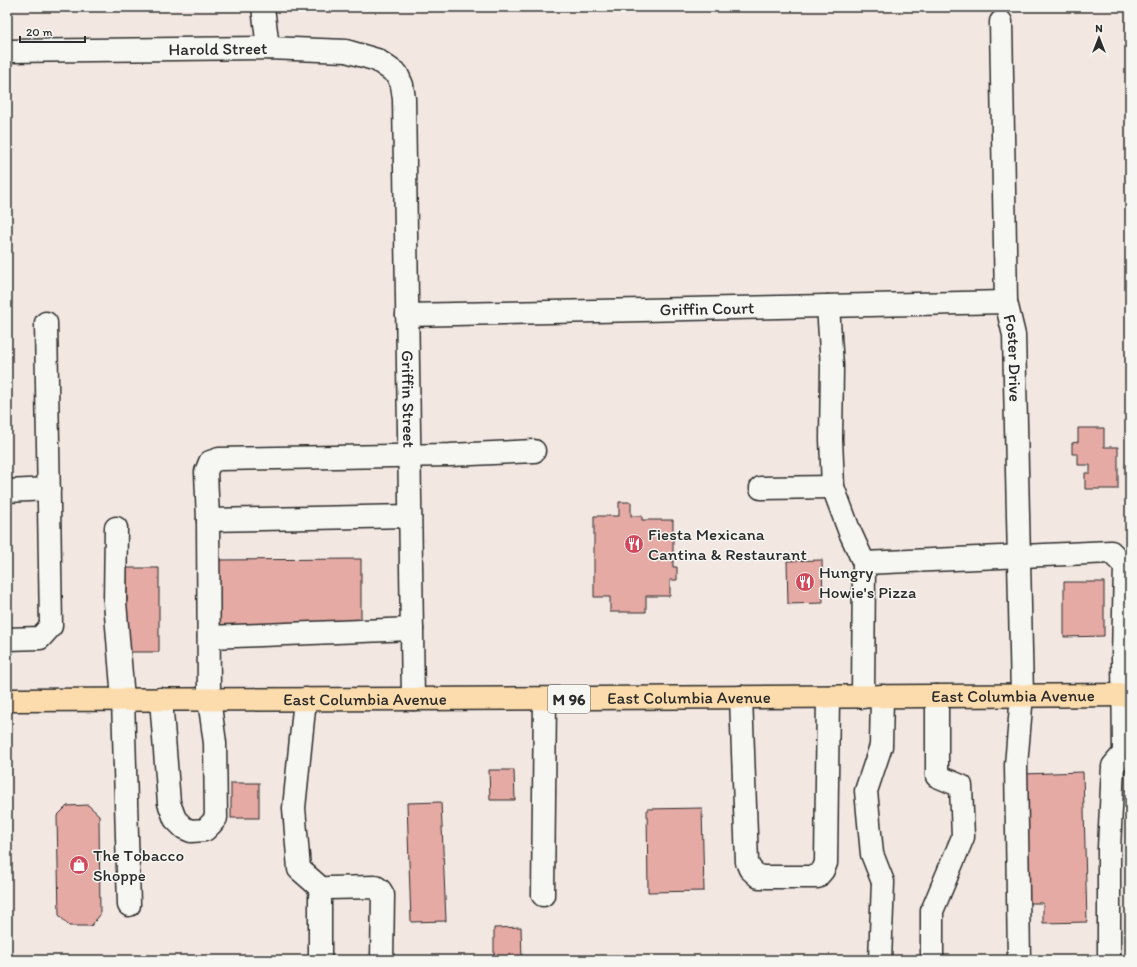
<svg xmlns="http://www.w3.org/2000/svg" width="1137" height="967" font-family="Itim,sans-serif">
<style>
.building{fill:#e5aaa4;stroke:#2b2b2b}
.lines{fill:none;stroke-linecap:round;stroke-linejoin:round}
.minor-casing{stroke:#2b2b2b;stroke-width:25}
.major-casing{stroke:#2b2b2b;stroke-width:25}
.minor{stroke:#f6f6f2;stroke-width:22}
.major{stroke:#fcdcac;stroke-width:22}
.labels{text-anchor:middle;stroke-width:3;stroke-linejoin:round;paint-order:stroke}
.shield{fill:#f6f6f2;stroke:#686867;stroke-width:1}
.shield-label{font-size:16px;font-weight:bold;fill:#2b2b2b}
.street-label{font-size:17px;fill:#2b2b2b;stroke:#f6f6f2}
.poi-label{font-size:17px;fill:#2b2b2b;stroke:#f6f6f2;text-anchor:start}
</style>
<rect width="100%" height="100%" fill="#f3e7e2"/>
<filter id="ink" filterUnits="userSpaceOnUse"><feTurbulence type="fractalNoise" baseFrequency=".025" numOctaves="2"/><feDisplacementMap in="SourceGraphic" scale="8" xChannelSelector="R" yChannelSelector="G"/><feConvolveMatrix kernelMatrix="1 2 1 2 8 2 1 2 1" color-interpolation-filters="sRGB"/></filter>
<g filter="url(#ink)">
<g class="building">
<polygon points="1078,428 1104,428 1104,447 1118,447 1118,489 1085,489 1085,473 1090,473 1090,465 1078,465 1078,454 1072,454 1072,443 1078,442"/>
<polygon points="619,502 631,502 631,516 642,516 642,520 673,520 673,567 677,567 677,580 670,580 670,596 646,596 646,612 610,612 610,597 594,597 594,516 619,516"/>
<polygon points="361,559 361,626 215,628 215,560"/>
<polygon points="822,560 823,603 788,604 787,561"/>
<polygon points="127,568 159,568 159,652 127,652 122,601 127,601"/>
<polygon points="1064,582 1104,582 1104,636 1064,637"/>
<polygon points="489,770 514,770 515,800 490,800"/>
<polygon points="1083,772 1087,922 1043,923 1043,903 1027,903 1023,774"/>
<rect x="231" y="783" width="28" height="35"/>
<polygon points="441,802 446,921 411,922 407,803"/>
<polygon points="88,805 99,815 100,915 91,926 69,926 59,915 57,816 67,806"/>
<polygon points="702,808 704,891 648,892 647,809"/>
<polygon points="521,927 522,960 494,960 494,928"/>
</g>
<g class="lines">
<g class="minor-casing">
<g id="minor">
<polyline points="263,7 268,48"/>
<path id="s1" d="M 1001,22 L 1006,302 L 1014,335 L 1022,695 L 1016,765 L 1019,960"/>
<path id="s2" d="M 7,51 L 268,48 L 346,51 L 377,60 L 397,74 L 402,85 L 404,99 L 413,699"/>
<polyline points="828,306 832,366 831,439 833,487 849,530 864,563"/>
<path id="s3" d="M 407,315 L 1006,302"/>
<polyline points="761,488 833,487"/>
<polyline points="7,491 49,489"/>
<polyline points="208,520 410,516"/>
<polyline points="116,528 115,602 123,699 129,905"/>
<polyline points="209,637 412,629"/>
<polyline points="7,639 40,638 51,626 46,323"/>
<polyline points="741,697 747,862 750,869 759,877 817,877 823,870 826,863 828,697"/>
<polyline points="863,697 864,563 1111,552 1125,566 1123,658 1124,753 1113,766 1109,848 1109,960"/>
<polyline points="161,699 169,803 175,819 184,828 191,831 205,830 211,824 216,818 215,743 209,699 208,520 206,472 210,462 219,459 450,455 534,451"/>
<polyline points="305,699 294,808 299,869 323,890"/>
<polyline points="543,895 545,699"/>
<polyline points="320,960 320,896 323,890 328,888 376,887 380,890 383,895 382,960"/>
<polyline points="880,960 883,882 872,854 866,791 881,746 882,696"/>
<polyline points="932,960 932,911 963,837 961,786 937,776 937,696"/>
</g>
</g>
<g class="major-casing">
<g id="major">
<path id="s4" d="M 7,700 L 413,699 L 1130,695"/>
</g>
</g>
<use href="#minor" class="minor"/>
<use href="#major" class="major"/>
</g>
</g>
<defs>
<g id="restaurant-disc" transform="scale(1)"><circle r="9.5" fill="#d1495b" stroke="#f6f6f2"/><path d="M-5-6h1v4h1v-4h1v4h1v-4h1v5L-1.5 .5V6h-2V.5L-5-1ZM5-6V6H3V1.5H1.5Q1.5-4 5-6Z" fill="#fff"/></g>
<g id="shop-disc" transform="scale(1)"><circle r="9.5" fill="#d1495b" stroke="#f6f6f2"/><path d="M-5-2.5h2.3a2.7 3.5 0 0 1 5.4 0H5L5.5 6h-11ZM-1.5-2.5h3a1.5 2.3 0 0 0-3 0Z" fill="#fff"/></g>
</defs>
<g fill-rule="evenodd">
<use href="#restaurant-disc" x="634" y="544"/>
<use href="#restaurant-disc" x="805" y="582"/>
<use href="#shop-disc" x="79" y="865"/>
</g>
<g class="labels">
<rect class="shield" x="548" y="685" width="42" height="28" rx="3"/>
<g class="shield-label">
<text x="569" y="705">M 96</text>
</g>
<g class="street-label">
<text dy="6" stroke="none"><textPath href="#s2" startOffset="211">Harold Street</textPath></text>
<text dy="6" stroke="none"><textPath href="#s3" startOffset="300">Griffin Court</textPath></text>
<text dy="6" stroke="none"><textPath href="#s1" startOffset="337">Foster Drive</textPath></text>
<text dy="6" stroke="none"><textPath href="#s2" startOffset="722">Griffin Street</textPath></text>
<text dy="6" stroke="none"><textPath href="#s4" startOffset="1006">East Columbia Avenue</textPath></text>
<text dy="6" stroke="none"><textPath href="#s4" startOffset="682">East Columbia Avenue</textPath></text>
<text dy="6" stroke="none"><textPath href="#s4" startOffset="358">East Columbia Avenue</textPath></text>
</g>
<g class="poi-label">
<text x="648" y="540">Fiesta Mexicana<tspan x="648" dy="20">Cantina &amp; Restaurant</tspan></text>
<text x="819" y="578">Hungry<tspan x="819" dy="20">Howie's Pizza</tspan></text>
<text x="93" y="861">The Tobacco<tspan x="93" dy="20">Shoppe</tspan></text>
</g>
</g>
<rect width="1137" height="967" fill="none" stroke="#f6f6f2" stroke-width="24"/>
<rect x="12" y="12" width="1113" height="943" fill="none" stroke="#2b2b2b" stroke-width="1.5" filter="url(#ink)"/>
<g transform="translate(1099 38)" stroke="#f6f6f2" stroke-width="3" paint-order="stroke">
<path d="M0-3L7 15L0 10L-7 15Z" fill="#2b2b2b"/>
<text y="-6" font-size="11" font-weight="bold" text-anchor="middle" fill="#2b2b2b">N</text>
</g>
<path d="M20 36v6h65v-6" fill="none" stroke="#2b2b2b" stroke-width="2"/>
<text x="26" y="36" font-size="12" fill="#2b2b2b" stroke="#f6f6f2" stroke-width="3" paint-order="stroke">20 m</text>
</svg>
